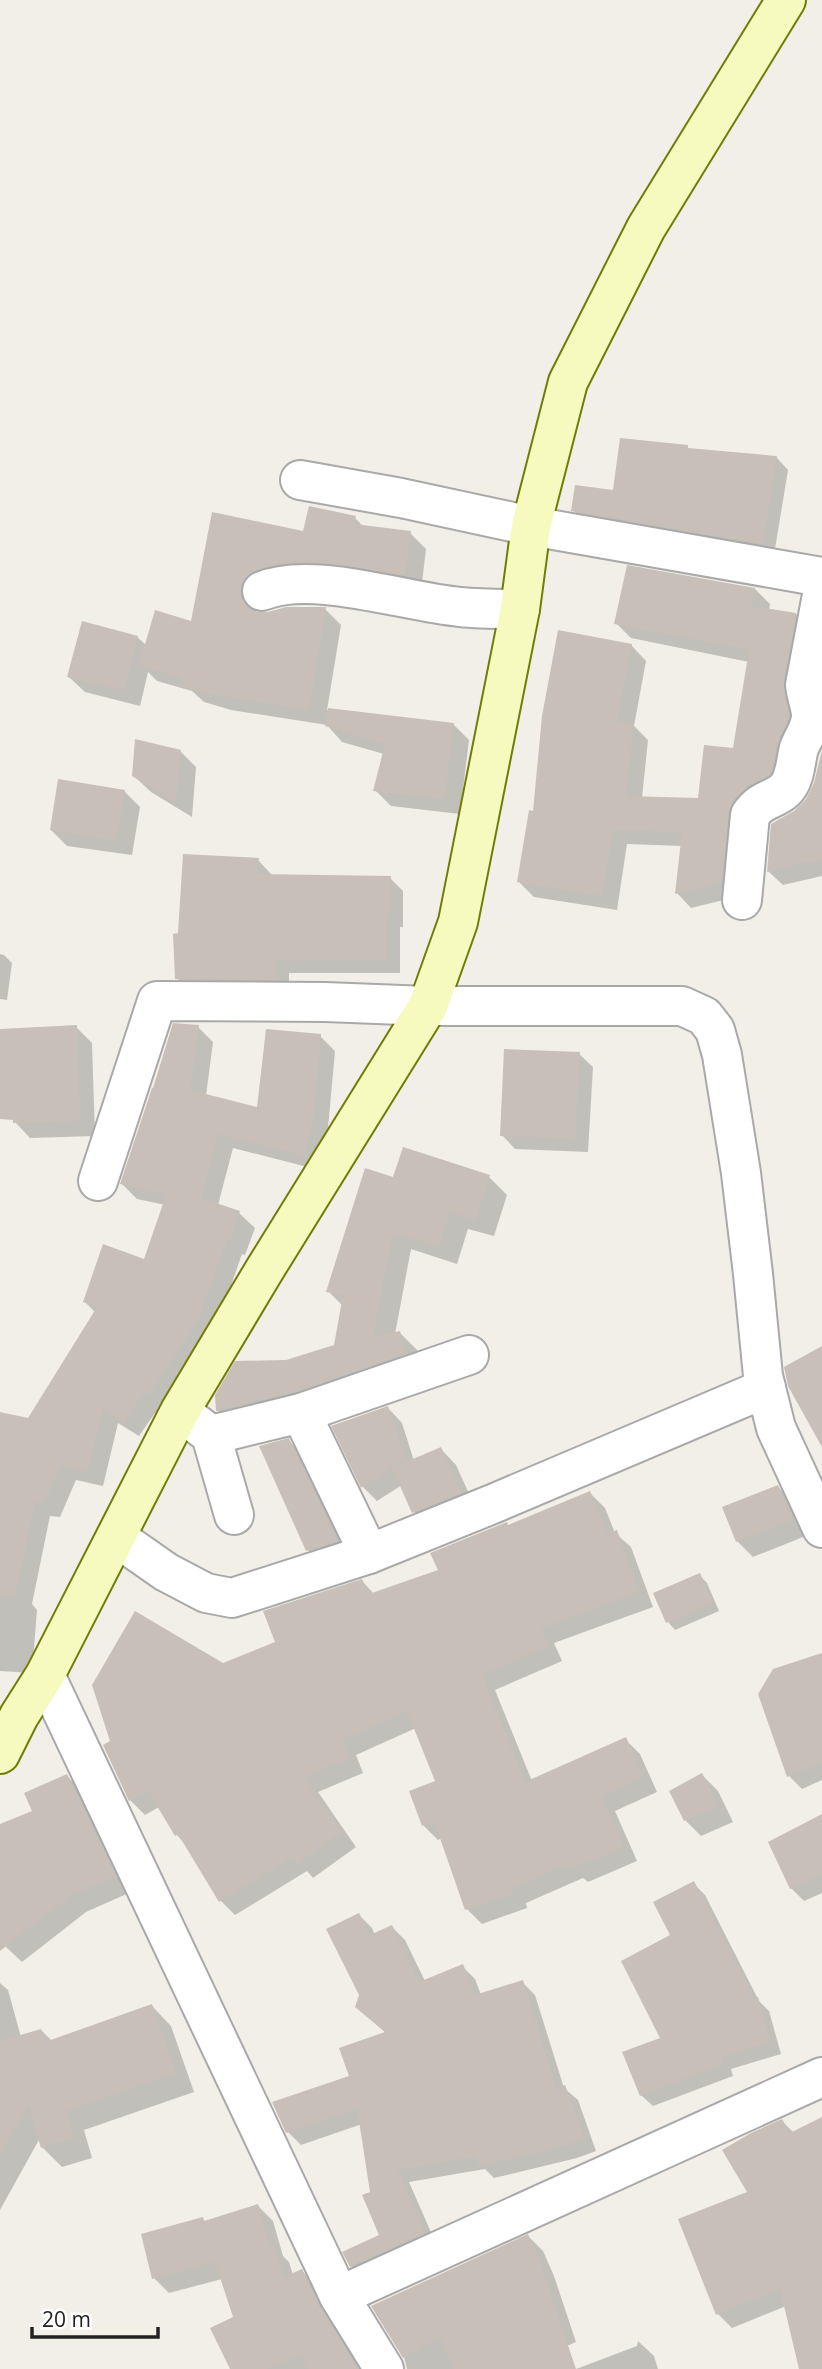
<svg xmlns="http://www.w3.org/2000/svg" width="822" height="2369" font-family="'Open Sans',sans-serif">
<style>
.shadow{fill:#0003}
.building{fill:#c7bfb8}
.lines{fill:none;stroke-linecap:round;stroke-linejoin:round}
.street-casing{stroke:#a9a9a9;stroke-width:42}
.secondary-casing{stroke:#707d05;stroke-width:42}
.street{stroke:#fff;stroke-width:38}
.secondary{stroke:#f7fabf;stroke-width:38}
</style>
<rect width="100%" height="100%" fill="#f2efe9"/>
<g class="shadow">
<polygon points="687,447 690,450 777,458 788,470 774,555 585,522 573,510 615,492"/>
<polygon points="213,514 305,533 355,518 364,527 410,533 426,549 421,591 256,601 256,614 325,609 341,625 327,710 453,724 469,740 460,814 391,806 375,790 384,754 342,742 327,725 231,710 204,702 192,691 157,681 148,672 140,706 85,692 69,677 137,637 147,646 192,623"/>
<polygon points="755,589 770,604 769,610 796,614 811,629 803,733 761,802 736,897 691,908 677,893 682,846 627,844 617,910 534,897 519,882 535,813 631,645 646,661 634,726 648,740 642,798 700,800 735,750 749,662 631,638 616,623"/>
<polygon points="180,751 196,767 192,817 151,792 134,776"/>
<polygon points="822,754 822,876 783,885 768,871 795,812 809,797 816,782"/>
<polygon points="124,791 140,807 132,855 67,846 51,830"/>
<polygon points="258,860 271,874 271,876 390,878 403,891 403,927 400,927 400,973 289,973 289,993 190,992 177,978 179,935"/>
<polygon points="0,954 4,955 12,963 7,1000 0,999"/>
<polygon points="76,1027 92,1043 95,1136 30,1138 15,1122"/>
<polygon points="198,1027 213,1042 206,1096 259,1109 320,1036 335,1051 327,1139 319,1170 233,1148 218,1205 239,1213 255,1228 245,1255 242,1254 213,1337 166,1407 155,1413 139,1436 118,1423 103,1486 76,1480 60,1517 50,1516 32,1604 37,1610 32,1673 0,1671 0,1431 29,1420 96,1313 85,1302 145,1261 165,1205 137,1199 122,1184"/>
<polygon points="579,1054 593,1067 588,1152 515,1149 502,1135"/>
<polygon points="489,1177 507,1195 494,1236 468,1229 457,1264 411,1249 395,1334 399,1332 417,1350 423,1372 235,1428 217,1410 286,1362 335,1346 343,1306 328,1291 394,1179"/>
<polygon points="388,1408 402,1423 414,1461 441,1449 456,1465 476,1509 430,1528 414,1512 402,1485 377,1501 363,1487 334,1427"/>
<polygon points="288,1440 304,1456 353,1557 323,1566 308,1550"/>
<polygon points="778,1487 794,1503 808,1535 753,1557 737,1541"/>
<polygon points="590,1493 605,1508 615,1533 631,1547 653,1607 554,1643 562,1661 495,1690 532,1781 625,1739 640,1754 657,1792 615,1811 637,1861 588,1882 583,1878 526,1903 527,1908 482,1924 467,1909 442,1838 438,1840 423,1825 438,1782 416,1728 356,1755 363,1773 318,1792 356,1847 313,1878 307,1871 235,1915 221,1901 186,1845 176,1834 159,1807 145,1815 130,1800 105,1746 223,1665 277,1643 362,1581 374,1594 440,1571 509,1527"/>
<polygon points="699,1575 707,1583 719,1611 675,1630 668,1622"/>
<polygon points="822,1654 822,1780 802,1789 789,1776"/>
<polygon points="702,1775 718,1791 733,1822 701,1836 685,1820"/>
<polygon points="67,1776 83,1792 131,1892 86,1912 22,1962 6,1947 0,1933 0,1826 34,1812"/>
<polygon points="822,1816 822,1893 804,1901 791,1888"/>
<polygon points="693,1883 705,1895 759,2001 769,2011 781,2054 731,2069 733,2076 653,2106 641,2095 662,2039 673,1936"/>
<polygon points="359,1915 372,1928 375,1935 392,1927 405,1940 425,1981 462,1966 475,1979 481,1995 522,1982 535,1995 564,2088 578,2100 596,2151 577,2158 494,2178 485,2169 409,2182 437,2246 364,2279 351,2266 382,2236 372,2193 362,2124 301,2145 288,2132 351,2077 386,2033 357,2007 361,1995"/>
<polygon points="0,1983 8,1990 21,2037 41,2030 52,2041 152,2006 171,2026 194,2092 84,2130 92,2158 62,2167 43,2148 40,2138 0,2210"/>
<polygon points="822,2119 822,2369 801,2369 786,2306 732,2328 718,2314 749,2193 782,2121 794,2133"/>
<polygon points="258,2206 273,2221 283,2256 289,2262 293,2275 302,2271 317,2286 362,2369 232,2369 235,2318 222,2279 169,2293 154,2278 203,2219 205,2222"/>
<polygon points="528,2236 543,2251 554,2276 576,2342 514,2369 407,2369 404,2357"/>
<polygon points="638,2341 654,2356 658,2369 576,2369 637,2346"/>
</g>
<g class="building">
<polygon points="620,438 688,445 688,448 777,456 763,544 571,511 575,485 613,490"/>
<polygon points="309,506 356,516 354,524 411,531 405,576 335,564 305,562 281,564 256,570 247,575 241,585 241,597 247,607 257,612 268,612 286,607 326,607 309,710 214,695 186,687 181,678 139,665 155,610 191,621 212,512 303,531"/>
<polygon points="627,565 755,588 752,606 796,613 783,681 789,717 778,743 772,769 768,775 744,789 733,802 728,813 722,882 675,894 682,832 613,830 602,896 517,882 529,810 533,811 542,716 558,630 632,644 617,722 634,723 626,796 698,798 704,745 733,748 749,650 614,624"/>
<polygon points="82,621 138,636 124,691 67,677"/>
<polygon points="328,708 454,723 445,799 373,791 385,744 325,726"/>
<polygon points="135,739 181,750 176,803 132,776"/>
<polygon points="822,750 822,861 805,862 767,872 771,824 794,811 806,799 814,783"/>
<polygon points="58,779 125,790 116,841 50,830"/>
<polygon points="183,854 259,858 257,874 391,876 390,914 387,914 387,960 276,961 276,980 175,979 173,934 178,933"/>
<polygon points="173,1023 199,1025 190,1090 257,1107 266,1029 321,1034 313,1123 304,1156 218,1134 201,1198 240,1211 230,1241 227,1240 198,1321 151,1392 140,1398 124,1423 103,1409 88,1472 61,1466 44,1503 35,1502 15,1597 0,1595 0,1412 28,1418 97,1307 83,1302 103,1244 144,1259 166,1195 120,1184 152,1088 153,1088"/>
<polygon points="77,1025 80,1121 13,1123 13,1120 0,1119 0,1029"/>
<polygon points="504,1049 580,1052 575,1139 500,1136"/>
<polygon points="403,1147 490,1175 476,1220 450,1212 439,1247 393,1233 373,1337 400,1331 406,1354 295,1392 216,1411 215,1395 235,1361 286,1360 334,1345 343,1295 326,1292 365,1168 393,1177"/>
<polygon points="822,1346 822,1447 788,1386 784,1367"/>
<polygon points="388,1406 405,1458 361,1488 331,1426"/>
<polygon points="289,1438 338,1541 306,1551 259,1446"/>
<polygon points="441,1447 462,1493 412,1513 392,1468"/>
<polygon points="778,1485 794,1519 736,1542 722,1507"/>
<polygon points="590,1491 608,1534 617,1530 639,1592 541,1628 549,1646 482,1675 525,1782 626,1737 643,1777 602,1796 624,1847 571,1869 569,1864 512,1888 514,1893 465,1910 434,1821 422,1826 409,1791 435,1781 407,1711 342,1740 350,1758 304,1777 342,1832 297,1864 292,1857 219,1902 178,1834 175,1836 148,1791 129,1801 103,1745 110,1741 92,1685 135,1611 223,1663 275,1642 263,1611 362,1579 369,1594 438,1570 430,1553 507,1522 508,1525"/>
<polygon points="700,1573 713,1603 666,1623 653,1593"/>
<polygon points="822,1653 822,1762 787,1777 758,1694 773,1669"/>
<polygon points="702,1773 719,1806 684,1821 669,1791"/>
<polygon points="67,1774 116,1876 70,1896 0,1951 0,1824 32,1811 24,1793"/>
<polygon points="822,1814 822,1874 790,1889 768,1842"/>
<polygon points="694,1881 754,1999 758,1997 771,2042 721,2057 723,2064 640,2096 622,2052 660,2038 621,1961 670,1935 653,1902"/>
<polygon points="359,1913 370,1935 392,1925 419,1982 463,1964 475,1995 523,1980 556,2088 565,2085 585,2138 564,2146 479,2166 477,2156 398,2170 425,2233 350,2267 342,2252 379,2235 362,2195 370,2192 357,2108 286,2133 272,2102 349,2076 339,2048 385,2032 355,2007 359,1995 326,1929"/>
<polygon points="152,2004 176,2073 66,2111 74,2138 41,2148 28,2105 0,2156 0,2041 41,2029 45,2042"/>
<polygon points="822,2117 822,2369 799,2369 780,2289 716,2315 678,2219 747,2192 722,2150 751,2133 782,2119 790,2133"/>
<polygon points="258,2204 270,2246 274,2245 284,2277 302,2269 320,2307 358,2369 308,2369 300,2355 266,2369 230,2369 210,2328 233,2317 215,2262 152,2279 141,2234 203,2217 204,2221"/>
<polygon points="528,2234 539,2260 576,2369 453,2369 441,2337 403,2358 371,2306"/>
</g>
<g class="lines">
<g class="street-casing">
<g id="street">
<polyline points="300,480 401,498 531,526 822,577"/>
<path d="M 262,591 C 312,570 405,602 460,607 C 480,609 501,609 520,609"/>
<path d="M 742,900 L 750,815 C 762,798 773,801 785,790 C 796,779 795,762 799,748 C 803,738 810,729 811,717 C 812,712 806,695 805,685 L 822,595"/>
<polyline points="98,1181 157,1001 325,1002 428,1006 682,1006 704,1016 715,1030 722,1055 741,1173 753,1274 763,1376 776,1428 822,1528"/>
<polyline points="301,1413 369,1554"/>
<polyline points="190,1419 211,1435 234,1515"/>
<polyline points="211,1435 301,1413 469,1355"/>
<polyline points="116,1537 166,1572 206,1593 232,1598 369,1554 495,1503 766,1388"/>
<polyline points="45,1675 339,2296 384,2369"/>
<polyline points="339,2296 822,2077"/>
</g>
</g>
<g class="secondary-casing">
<polyline id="secondary" points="0,1754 19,1716 45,1675 180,1411 265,1269 428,1006 458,922 520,609 531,526 568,382 646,228 786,0"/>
</g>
<use href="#street" class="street"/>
<use href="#secondary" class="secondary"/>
</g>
<path d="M32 2327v10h126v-10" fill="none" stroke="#222222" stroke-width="3.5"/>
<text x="42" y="2327" font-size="21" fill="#222222" stroke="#ffffff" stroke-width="5" paint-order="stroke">20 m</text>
</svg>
